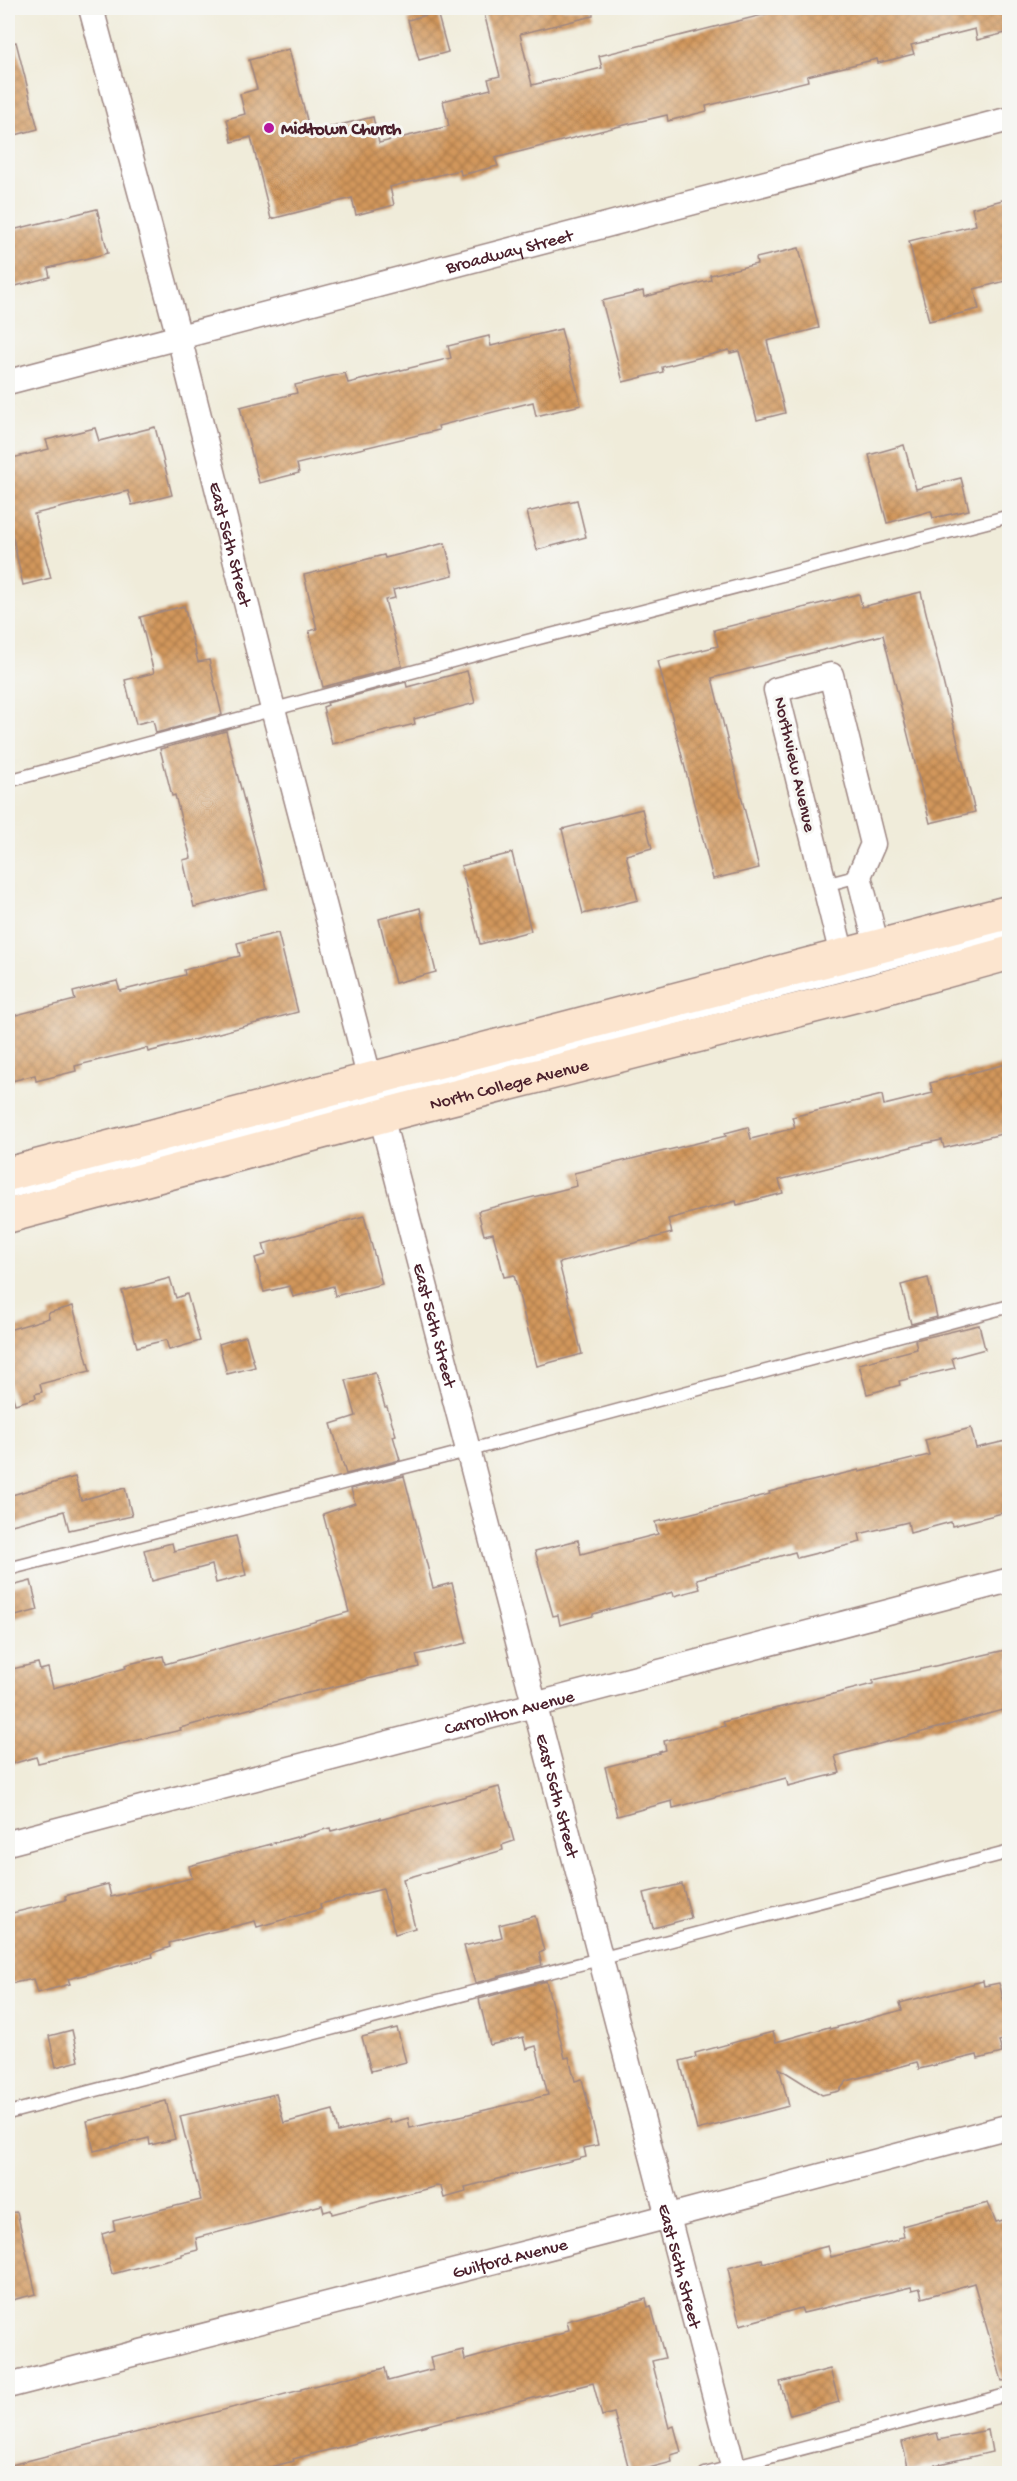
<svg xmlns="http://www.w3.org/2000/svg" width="1017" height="2481" font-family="'Gochi Hand',sans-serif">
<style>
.building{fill:url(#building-cross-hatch)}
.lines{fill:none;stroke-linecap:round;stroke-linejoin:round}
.lane-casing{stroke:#9d8682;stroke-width:15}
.street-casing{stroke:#9d8682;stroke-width:27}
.secondary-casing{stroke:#9d8682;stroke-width:36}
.lane{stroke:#fff;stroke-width:12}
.street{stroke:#fff;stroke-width:24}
.secondary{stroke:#fce5cf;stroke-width:33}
.poi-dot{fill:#b5179e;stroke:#f6f6f2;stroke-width:2}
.labels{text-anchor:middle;stroke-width:6;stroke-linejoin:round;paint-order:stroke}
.poi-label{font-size:18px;font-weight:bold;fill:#4a1f2b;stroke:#f6f6f2;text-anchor:start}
.street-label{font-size:18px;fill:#4a1f2b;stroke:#f6f6f2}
</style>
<defs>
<pattern id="building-cross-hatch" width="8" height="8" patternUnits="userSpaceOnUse" patternTransform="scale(1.5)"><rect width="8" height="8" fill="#d2975b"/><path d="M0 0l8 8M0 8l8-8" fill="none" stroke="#ac7b4b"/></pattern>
</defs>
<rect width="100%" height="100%" fill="#f6f6f2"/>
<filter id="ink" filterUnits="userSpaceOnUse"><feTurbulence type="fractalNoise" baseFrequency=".0167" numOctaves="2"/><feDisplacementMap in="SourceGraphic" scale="12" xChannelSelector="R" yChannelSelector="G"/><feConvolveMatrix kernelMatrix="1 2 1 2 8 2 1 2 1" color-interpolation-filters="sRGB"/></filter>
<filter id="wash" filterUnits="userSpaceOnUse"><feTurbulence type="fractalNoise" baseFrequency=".008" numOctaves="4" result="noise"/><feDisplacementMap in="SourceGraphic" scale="24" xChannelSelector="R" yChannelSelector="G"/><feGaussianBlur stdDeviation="1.35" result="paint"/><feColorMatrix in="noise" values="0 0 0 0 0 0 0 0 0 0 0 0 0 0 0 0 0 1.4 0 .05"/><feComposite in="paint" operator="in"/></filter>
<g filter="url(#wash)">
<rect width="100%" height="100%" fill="#f0ecda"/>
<g id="blocks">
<g class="building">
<polygon points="505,8 592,8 593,16 520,34 532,85 602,68 599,56 790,8 791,14 816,8 1010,8 1010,32 977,40 975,29 911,45 914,54 878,63 877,59 807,76 808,81 706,106 707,111 668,121 667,115 616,127 495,158 498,166 461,175 460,170 390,187 394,205 356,215 352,198 271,219 251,137 232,142 227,119 245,114 240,94 257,89 249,60 289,49 310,132 373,117 379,143 449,126 443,101 491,89 488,79 500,76 484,13"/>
<polygon points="437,12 448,52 419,60 408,20"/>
<polygon points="16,42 38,129 8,137 8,43"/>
<polygon points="1010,198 1010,280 974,289 979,309 929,321 909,241 976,225 972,208"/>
<polygon points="97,209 108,253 48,268 50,277 8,288 8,231"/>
<polygon points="799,248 819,328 767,341 785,413 757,420 739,351 730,353 729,350 662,367 663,372 623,382 602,301 643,291 644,297 711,280 710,275 757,264 756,258"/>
<polygon points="561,329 581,405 536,416 533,402 438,426 439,430 297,464 299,473 259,483 240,407 297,393 295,385 345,373 348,383 451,358 448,346 489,336 491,346"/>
<polygon points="155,427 172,495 132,505 128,491 34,514 51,578 23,585 8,515 8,459 49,449 46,440 95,428 99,441"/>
<polygon points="904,445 916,489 961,478 969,510 933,518 931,511 887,523 869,455"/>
<polygon points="577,500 586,537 537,550 527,512"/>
<polygon points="445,543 453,575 393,590 395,598 385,600 402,666 323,687 309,631 317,629 304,575 384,555 385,558"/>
<polygon points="921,592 975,812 930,823 883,635 712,678 759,868 713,879 658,661 718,646 714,630 859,594 862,607"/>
<polygon points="184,606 198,662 209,660 222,715 156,733 153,720 136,724 125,680 154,673 140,617"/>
<polygon points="467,671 475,703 414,719 415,724 332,744 323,707 328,705 327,703 406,682 407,687"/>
<polygon points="226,731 267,889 194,907 183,860 191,858 175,795 172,796 160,749"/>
<polygon points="642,809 652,848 626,855 638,900 583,914 562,829"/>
<polygon points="512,853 531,931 480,944 461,866"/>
<polygon points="420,908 436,972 395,983 379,919"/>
<polygon points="278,933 298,1012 148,1052 147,1048 75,1066 76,1071 36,1081 35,1075 8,1082 8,1017 75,1000 73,992 117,981 120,991 185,975 184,970 240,956 237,943"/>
<polygon points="1010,1063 1010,1132 944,1148 942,1140 927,1143 779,1180 783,1193 737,1205 736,1201 668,1219 672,1233 559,1263 582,1354 537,1366 514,1275 504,1277 493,1233 484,1235 478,1211 577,1186 574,1173 726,1136 725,1133 748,1127 751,1139 795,1128 792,1117 882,1095 884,1105 933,1093 930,1083"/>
<polygon points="364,1216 382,1284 335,1296 333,1286 293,1297 290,1286 264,1292 255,1258 266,1255 263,1244"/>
<polygon points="170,1278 176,1298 187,1294 200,1341 169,1350 166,1340 137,1347 122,1291"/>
<polygon points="928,1278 937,1317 911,1324 901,1285"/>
<polygon points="73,1306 90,1371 40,1384 42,1392 35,1394 36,1398 15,1404 8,1381 8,1330 49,1318 48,1313"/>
<polygon points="979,1325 985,1349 952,1358 955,1368 899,1381 900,1385 867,1394 859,1364 917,1349 915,1340"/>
<polygon points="246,1336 255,1367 227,1374 219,1344"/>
<polygon points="375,1373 385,1407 387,1407 396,1435 393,1436 400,1460 346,1474 331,1424 356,1416 346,1380"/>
<polygon points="971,1428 976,1448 1010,1440 1010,1511 952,1526 951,1522 910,1533 908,1522 859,1534 861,1542 797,1558 795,1552 697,1579 700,1589 674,1596 673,1592 593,1614 593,1616 560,1625 558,1615 553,1616 535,1551 578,1540 581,1554 658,1534 655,1522 770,1494 769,1492 808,1482 859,1470 859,1472 929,1455 925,1440"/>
<polygon points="404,1476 433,1588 452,1583 467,1643 416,1655 419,1667 299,1695 180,1728 181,1730 38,1763 36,1757 8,1765 8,1670 38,1663 40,1670 48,1668 53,1688 126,1668 125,1665 163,1656 165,1664 349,1612 323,1514 355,1503 351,1489"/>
<polygon points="75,1477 81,1500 125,1488 132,1516 69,1530 64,1511 8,1526 8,1496"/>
<polygon points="236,1536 246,1575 216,1583 212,1565 152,1581 144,1550 172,1543 174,1551"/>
<polygon points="31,1581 38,1610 8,1618 8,1587"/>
<polygon points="1010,1649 1010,1708 835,1756 840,1773 788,1786 786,1778 673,1808 672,1801 617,1816 605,1767 660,1753 659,1752 666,1750 664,1741 725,1726 723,1722 873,1684 873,1680"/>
<polygon points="499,1787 514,1841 502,1845 503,1850 403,1879 415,1928 395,1934 383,1889 320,1904 321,1909 257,1927 255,1921 169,1943 170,1947 152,1953 153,1957 68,1979 70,1984 37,1993 33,1979 8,1984 8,1914 66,1900 65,1896 108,1884 111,1897 192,1878 189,1866 330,1828 331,1831 380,1818 380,1820"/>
<polygon points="682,1884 691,1918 653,1928 644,1893"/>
<polygon points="535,1916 544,1951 539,1953 542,1965 475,1983 464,1946 502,1937 499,1925"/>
<polygon points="546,1981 565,2058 569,2057 575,2081 582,2079 598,2145 584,2148 586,2157 465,2187 466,2192 444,2198 441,2187 437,2186 332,2214 331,2210 324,2212 322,2205 196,2238 198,2250 182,2254 182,2256 112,2274 102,2234 115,2230 113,2221 201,2200 180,2116 276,2094 284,2123 333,2110 338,2132 389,2119 390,2123 408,2118 410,2128 548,2095 536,2046 526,2049 523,2037 490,2045 479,1999"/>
<polygon points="983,1981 984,1986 999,1983 1010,2024 1010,2038 999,2041 1002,2053 978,2059 977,2055 919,2069 917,2062 847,2081 839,2091 822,2095 779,2068 789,2106 697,2130 680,2061 696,2057 695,2053 773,2032 776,2042 829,2027 830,2029 902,2010 900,2003"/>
<polygon points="397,2028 406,2062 371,2071 362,2037"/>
<polygon points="72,2030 79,2061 56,2067 49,2036"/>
<polygon points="166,2101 175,2139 150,2145 149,2138 94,2151 87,2121"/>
<polygon points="988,2203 996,2222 1010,2218 1010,2380 1002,2381 974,2283 922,2298 920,2288 912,2290 911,2287 803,2313 801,2308 740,2325 729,2283 731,2282 728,2268 762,2259 763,2263 828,2246 831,2257 898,2240 898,2238 904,2237 902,2226"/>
<polygon points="17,2212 36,2294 8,2301 8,2213"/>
<polygon points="646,2299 648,2307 651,2306 665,2358 652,2361 669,2428 674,2426 681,2452 671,2455 672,2462 630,2473 614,2413 602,2416 593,2383 293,2459 294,2461 243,2474 12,2474 11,2465 301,2390 301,2389 385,2368 388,2381 433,2369 430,2358 463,2350 465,2360 564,2333 564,2331 569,2330 567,2321"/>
<polygon points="830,2369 839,2402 790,2415 780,2382"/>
<polygon points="988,2430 992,2452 909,2471 902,2442 937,2433 939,2440"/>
</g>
</g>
</g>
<g filter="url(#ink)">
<use href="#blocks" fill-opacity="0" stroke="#9d8682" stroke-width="1.5"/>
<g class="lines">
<g class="lane-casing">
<g id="lane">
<polyline points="8,781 508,646 1010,516"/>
<polyline points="825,885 859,876"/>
<polyline points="8,1193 1010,931"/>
<polyline points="8,1569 444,1457 1010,1306"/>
<polyline points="8,2113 1010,1852"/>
<polyline points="705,2474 1010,2394"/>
</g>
</g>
<g class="street-casing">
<g id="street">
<path id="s1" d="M 91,8 L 179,337 L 273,709 L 370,1080"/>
<path id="s2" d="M 8,382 L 1010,119"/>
<polyline points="842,955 776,690 831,675 873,844 859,876 877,947"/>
<path id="s3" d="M 381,1116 L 735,2474"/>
<path id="s4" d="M 8,1843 L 1010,1580"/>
<path id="s5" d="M 8,2386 L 643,2223 L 1010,2126"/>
</g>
</g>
<g class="secondary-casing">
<g id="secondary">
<polyline points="8,1174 1010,912"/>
<path id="s6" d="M 8,1216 L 404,1110 L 873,991 L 1010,953"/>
</g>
</g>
<use href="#lane" class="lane"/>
<use href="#street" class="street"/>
<use href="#secondary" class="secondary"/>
</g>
</g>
<circle class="poi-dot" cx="269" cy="128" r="6"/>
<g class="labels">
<g class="poi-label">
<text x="281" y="134">Midtown Church</text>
</g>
<g class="street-label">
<text dy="6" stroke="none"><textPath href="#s2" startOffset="518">Broadway Street</textPath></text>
<text dy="6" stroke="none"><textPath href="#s1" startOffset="554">East 56th Street</textPath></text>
<text transform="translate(796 764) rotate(77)" y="6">Northview Avenue</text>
<text dy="6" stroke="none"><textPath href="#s6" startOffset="518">North College Avenue</textPath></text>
<text dy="6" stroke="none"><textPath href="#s3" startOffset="216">East 56th Street</textPath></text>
<text dy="6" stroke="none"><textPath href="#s4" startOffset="518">Carrollton Avenue</textPath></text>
<text dy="6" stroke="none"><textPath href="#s3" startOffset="702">East 56th Street</textPath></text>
<text dy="6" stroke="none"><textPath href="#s5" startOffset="518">Guilford Avenue</textPath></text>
<text dy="6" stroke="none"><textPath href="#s3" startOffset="1188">East 56th Street</textPath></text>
</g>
</g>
<rect width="1017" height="2481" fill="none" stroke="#f6f6f2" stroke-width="30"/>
</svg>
